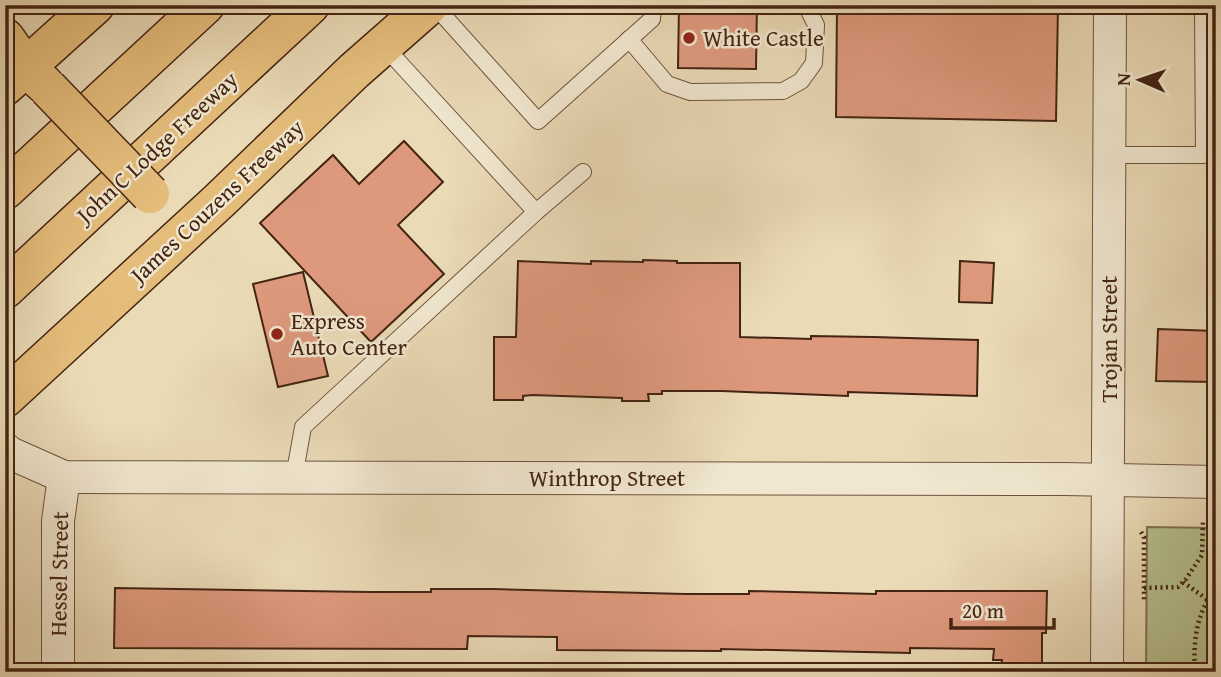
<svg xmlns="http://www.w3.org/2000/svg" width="1221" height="677" font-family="'Gentium Book Plus',serif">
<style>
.green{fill:#b6c08e;stroke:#7c7250;stroke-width:2}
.building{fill:#de997d;stroke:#432412;stroke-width:2}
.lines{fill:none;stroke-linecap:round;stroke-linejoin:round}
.service-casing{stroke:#6d523b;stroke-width:18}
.minor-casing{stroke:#6d523b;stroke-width:34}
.primary-casing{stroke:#432412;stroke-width:41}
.motorway-casing{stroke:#432412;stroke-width:41}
.path{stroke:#432412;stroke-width:4.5;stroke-dasharray:2 3.5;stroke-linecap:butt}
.service{stroke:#f1e7d0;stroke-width:16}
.minor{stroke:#f1e7d0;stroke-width:32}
.primary{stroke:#e5bd7b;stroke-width:38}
.motorway{stroke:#e5bd7b;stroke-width:38}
.primary-bridge-casing{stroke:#432412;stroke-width:41;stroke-linecap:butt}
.primary-bridge{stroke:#e5bd7b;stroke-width:38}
.poi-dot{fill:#8f2418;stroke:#f1e7d0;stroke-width:2.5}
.labels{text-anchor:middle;stroke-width:5;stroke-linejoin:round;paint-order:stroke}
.poi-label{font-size:23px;fill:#432412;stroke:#f1e7d0;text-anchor:start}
.street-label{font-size:23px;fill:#432412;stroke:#f1e7d0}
</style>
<rect width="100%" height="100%" fill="#eadab6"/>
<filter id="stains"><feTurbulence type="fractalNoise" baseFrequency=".00286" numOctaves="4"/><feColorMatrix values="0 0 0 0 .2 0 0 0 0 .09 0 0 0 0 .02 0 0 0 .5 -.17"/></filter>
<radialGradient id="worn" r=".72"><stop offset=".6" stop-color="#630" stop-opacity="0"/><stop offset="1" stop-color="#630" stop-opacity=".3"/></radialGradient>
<polygon class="green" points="1147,527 1216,528 1216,672 1146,672"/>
<g class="building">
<polygon points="679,5 757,5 756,69 678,68"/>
<polygon points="837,5 1058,5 1056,121 836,117"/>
<polygon points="404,141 443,182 398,225 444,274 371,342 260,223 333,155 359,184"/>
<polygon points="643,260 677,261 677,263 740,263 740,337 811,339 811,336 873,337 978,340 977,396 848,392 848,396 722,391 662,391 662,394 648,394 649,401 622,401 622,398 532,395 523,396 523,400 494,400 494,337 516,337 518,261 591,264 591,261 643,262"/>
<polygon points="960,261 994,263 992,303 959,302"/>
<polygon points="303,272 328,376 278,387 253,284"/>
<polygon points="1158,329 1216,331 1216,382 1156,381"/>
<polygon points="115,588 369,592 431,592 431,589 493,589 685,594 749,594 749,591 876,594 876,591 1047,591 1046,633 1042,633 1042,672 1001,672 1002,660 993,660 994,649 910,648 910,653 721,649 721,651 557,650 557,637 468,636 467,649 114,648"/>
</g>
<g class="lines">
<g class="service-casing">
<g id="service">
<polyline points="434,5 538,121 652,19 653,5"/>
<polyline points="629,39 667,84 690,92 783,91 801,81 814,63 816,25 806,5"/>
<polyline points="384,46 536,212"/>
<polyline points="1110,155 1204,155 1203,9 1216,9"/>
<polyline points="294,477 303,427 536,212 583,172"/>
</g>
</g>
<g class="minor-casing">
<g id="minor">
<polyline points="5,449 10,453 64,477 1064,479 1216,482"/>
<polyline points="58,672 58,521 64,477"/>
<polyline points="1107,672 1110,5"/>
</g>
</g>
<g class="primary-casing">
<g id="primary">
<polyline points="5,38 26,68 44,84"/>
<polyline points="5,86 95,5"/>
<polyline points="5,398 219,201 354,71 429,5"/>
</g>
</g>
<g class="motorway-casing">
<g id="motorway">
<polyline points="5,190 205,5"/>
<polyline points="5,289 310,5"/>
</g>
</g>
<g class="path">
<polyline points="1141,532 1144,537 1144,600"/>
<polyline points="1183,582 1208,600"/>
<polyline points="1144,588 1178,587 1186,579 1202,555 1203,520"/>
<path d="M 1195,672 C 1193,641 1196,613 1216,588"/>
</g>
<use href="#service" class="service"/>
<use href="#minor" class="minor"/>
<use href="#primary" class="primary"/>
<use href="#motorway" class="motorway"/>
<g class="primary-bridge-casing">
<polyline id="primary-bridge" points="48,88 150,194"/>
</g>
<use href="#primary-bridge" class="primary-bridge"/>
</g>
<g class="poi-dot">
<circle cx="689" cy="38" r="7"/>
<circle cx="277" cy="334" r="7"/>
</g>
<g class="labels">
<g class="poi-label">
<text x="703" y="46">White Castle</text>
<text x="291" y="329">Express<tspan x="291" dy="26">Auto Center</tspan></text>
</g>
<g class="street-label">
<text transform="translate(157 147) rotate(-43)" y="8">John C Lodge Freeway</text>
<text transform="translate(217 201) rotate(-43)" y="8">James Couzens Freeway</text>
<text transform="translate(1109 339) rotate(-90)" y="8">Trojan Street</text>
<text x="607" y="486">Winthrop Street</text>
<text transform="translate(59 574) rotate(-89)" y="8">Hessel Street</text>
</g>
</g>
<rect width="1221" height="677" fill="none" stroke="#eadab6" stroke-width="28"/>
<rect x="7" y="7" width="1207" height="663" fill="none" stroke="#432412" stroke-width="3.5"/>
<rect x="14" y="14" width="1193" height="649" fill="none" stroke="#432412" stroke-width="2"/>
<g transform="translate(1140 80) rotate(272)" stroke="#f1e7d0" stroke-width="5" paint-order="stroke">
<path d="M0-5L12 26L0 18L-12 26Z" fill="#432412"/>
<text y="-10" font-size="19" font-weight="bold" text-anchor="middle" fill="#432412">N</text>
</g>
<path d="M951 618v10h103v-10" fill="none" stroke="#432412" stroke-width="3.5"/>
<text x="962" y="618" font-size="21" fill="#432412" stroke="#f1e7d0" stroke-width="5" paint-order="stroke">20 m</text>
<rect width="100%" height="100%" filter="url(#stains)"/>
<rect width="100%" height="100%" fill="url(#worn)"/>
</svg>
